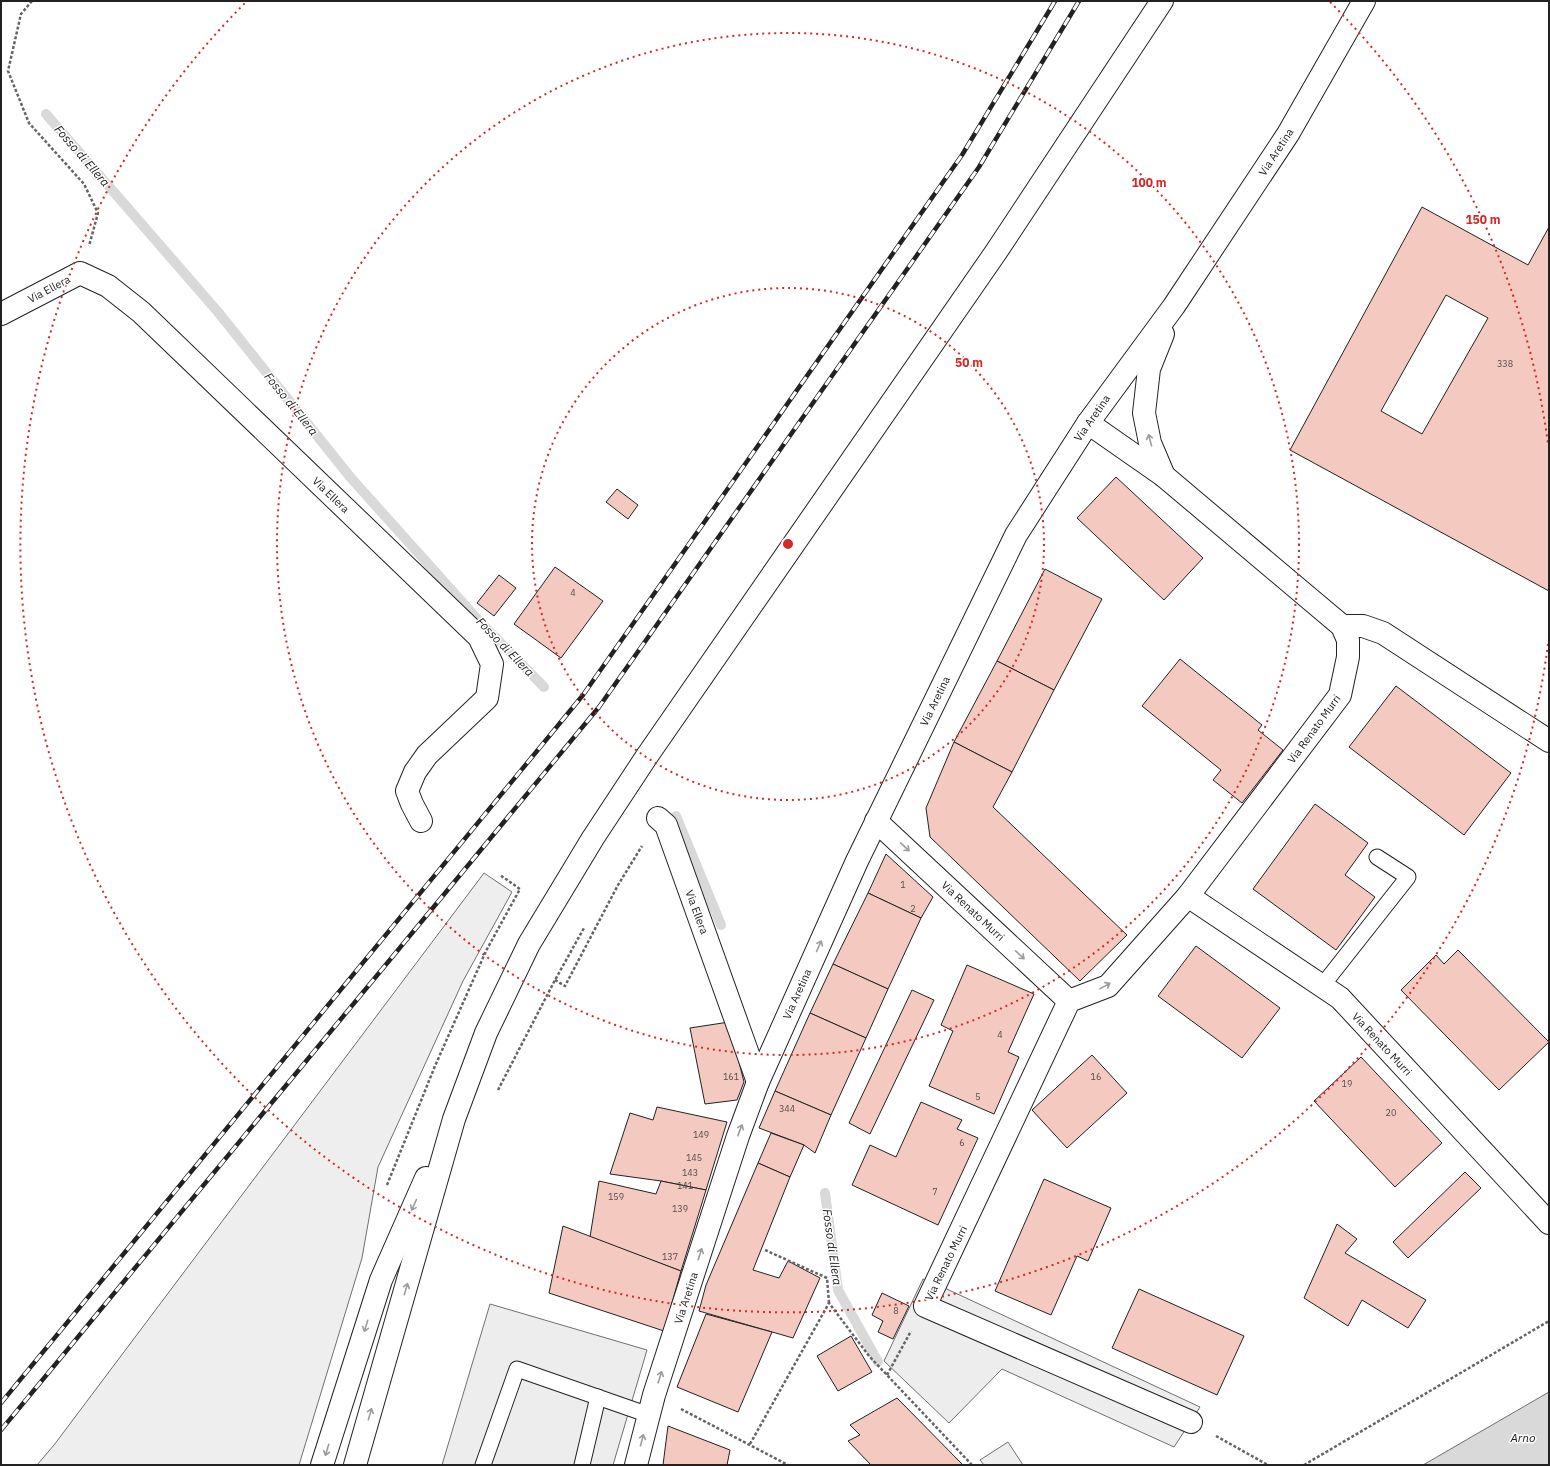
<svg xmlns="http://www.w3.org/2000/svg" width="1550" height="1466" font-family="'IBM Plex Sans',sans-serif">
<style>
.green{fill:#eee;stroke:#6f6f6f}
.parking{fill:#ededed;stroke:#6f6f6f}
.water{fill:#d9d9d9;stroke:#6f6f6f}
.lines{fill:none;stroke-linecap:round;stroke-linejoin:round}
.stream{stroke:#d9d9d9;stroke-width:10}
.building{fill:#f3c9c0;stroke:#222;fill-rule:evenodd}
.service-casing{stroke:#222;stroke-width:17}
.minor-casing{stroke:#222;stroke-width:24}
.primary-casing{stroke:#222;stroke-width:24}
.path{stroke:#646464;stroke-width:2.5;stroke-dasharray:3 2;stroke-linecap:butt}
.service{stroke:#fff;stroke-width:15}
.minor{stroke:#fff;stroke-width:22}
.primary{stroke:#fff;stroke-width:22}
.rail-casing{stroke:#222;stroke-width:4.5}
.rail{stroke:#fff;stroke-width:3;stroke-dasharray:9;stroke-linecap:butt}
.oneway{stroke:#9c9c9c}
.ring{fill:none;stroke:#d62828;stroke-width:2;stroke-dasharray:2 4}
.labels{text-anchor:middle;stroke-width:3;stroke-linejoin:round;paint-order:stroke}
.number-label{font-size:9px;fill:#564c4a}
.street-label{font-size:11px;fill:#222;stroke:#fff}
.water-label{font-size:12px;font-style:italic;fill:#222;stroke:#fff}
.centre{fill:#d62828;stroke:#fff;stroke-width:2}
.ring-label{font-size:12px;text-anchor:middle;font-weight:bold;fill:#d62828;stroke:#fff;stroke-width:3;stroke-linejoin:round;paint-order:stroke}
</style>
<rect width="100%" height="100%" fill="#fff"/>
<g class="green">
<polygon points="484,873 512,892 463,981 378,1167 362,1258 299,1465 37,1465 54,1445"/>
<polygon points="1008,1442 1023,1465 984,1465 980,1460"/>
</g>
<g class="parking">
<polygon points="923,1279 936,1284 1200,1407 1174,1447 1002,1369 949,1423 884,1361"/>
<polygon points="490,1304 647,1350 613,1465 442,1465"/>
</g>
<polygon class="water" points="1549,1392 1549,1465 1423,1465"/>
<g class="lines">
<g class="stream">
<polyline points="46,114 218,312 351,478 481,623 544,687"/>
<polyline points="676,816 721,925"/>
<polyline points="825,1193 838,1290 878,1362"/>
</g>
</g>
<g class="building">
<path d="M 1422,207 L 1528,265 L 1549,227 L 1549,591 L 1290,450 ZM 1446,295 L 1488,318 L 1422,434 L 1381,411 Z"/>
<polygon points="1116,477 1203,558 1164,600 1077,518"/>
<polygon points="617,489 638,505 628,519 606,502"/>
<polygon points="555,567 603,601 561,658 514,624"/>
<polygon points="1045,569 1102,599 1054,690 997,661"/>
<polygon points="499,575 516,588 494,616 477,603"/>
<polygon points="1180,659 1262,725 1258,730 1283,750 1242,803 1213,780 1221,770 1142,706"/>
<polygon points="997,661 1054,690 1012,772 954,742"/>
<polygon points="1396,686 1511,773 1464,835 1349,747"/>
<polygon points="954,742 1012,772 993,807 1127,935 1080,981 930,837 926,808"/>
<polygon points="1315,804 1368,843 1345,875 1375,897 1336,950 1253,889"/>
<polygon points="886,854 933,897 921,918 868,893"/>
<polygon points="868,893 921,918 888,989 833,964"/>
<polygon points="1196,946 1280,1008 1242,1058 1158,996"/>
<polygon points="1458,950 1549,1042 1499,1090 1401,990 1436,955 1444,964"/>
<polygon points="833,964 888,989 866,1038 810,1013"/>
<polygon points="967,965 1034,994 1008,1052 1019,1057 994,1114 929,1086 953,1031 941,1025"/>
<polygon points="912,990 934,1000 870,1134 849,1123"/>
<polygon points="810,1013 866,1038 831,1115 775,1091"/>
<polygon points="729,1022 744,1082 737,1100 705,1104 690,1028"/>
<polygon points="1092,1055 1127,1093 1067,1148 1032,1110"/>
<polygon points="1361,1057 1442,1143 1395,1187 1314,1101"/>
<polygon points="775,1091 831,1115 815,1153 804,1145 759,1128"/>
<polygon points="921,1102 962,1120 957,1129 978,1138 938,1225 852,1185 870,1145 896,1157"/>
<polygon points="657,1107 727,1122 706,1190 661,1181 610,1174 630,1113 653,1120"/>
<polygon points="771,1133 804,1145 790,1177 758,1163"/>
<polygon points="758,1163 790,1177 753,1270 779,1278 788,1261 820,1278 793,1338 699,1311 706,1285"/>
<polygon points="1465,1172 1481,1188 1408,1258 1393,1242"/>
<polygon points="1044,1179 1111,1208 1088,1261 1077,1256 1051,1315 995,1291"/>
<polygon points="599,1181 656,1194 661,1181 706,1190 681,1271 590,1237"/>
<polygon points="1337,1224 1357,1239 1345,1253 1426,1300 1408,1328 1362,1300 1348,1326 1304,1298"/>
<polygon points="563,1226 681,1271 664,1331 549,1293"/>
<polygon points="1139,1289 1244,1336 1217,1395 1112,1348"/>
<polygon points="882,1293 909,1306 893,1339 878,1332 883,1321 872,1315"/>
<polygon points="706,1314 772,1332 738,1412 677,1387"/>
<polygon points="851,1336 872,1372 838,1391 817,1356"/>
<polygon points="897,1398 963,1465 871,1465 848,1441 860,1435 850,1425"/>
<polygon points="668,1426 730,1450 727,1465 663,1465"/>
</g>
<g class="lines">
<g class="service-casing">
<g id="service">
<polyline points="1322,986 1408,877 1377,857"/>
<polyline points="483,1465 517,1369 649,1415"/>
<polyline points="582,1465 598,1397"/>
</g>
</g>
<g class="minor-casing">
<g id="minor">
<polyline points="1,314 80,273 108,286 141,312 479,637 492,664 487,698 427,755 415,772 407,791 412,804 421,821"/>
<polyline points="1163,334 1149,369 1144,413 1150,443 1164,476"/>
<polyline points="1088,423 1164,476 1342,626 1348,640 1348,657 1340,695 1188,896 1108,986 1069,1001 925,1306 1191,1422"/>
<polyline points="1342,626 1363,626 1383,633 1549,741"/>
<polyline points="658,818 666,825 758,1082"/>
<polyline points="876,821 1069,1001"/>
<polyline points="1188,896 1340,998 1549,1223"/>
<polyline points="636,1465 654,1395 738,1136 758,1082 857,861 1016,535 1088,423 1174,306 1288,134 1364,1"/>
</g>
</g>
<g class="primary-casing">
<g id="primary">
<polyline points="322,1465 381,1280 426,1178"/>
<polyline points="355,1465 454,1119 486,1033 529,944 593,838 647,756 996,252 1162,1"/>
</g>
</g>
<g class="path">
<polyline points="32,1 21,14 8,71 29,123 84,184 98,213 89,246"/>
<polyline points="555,980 565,986 618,885 642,846"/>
<polyline points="498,1090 555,980 584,928"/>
<polyline points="387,1185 435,1066 486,951 520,889 500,875"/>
<polyline points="765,1250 827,1278 829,1303"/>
<polyline points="887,1375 911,1331"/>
<polyline points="681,1409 788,1465"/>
<polyline points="1216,1436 1268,1465"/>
<polyline points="750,1444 829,1303 869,1356 972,1465"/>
<polyline points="1304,1465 1549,1321"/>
</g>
<use href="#service" class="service"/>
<use href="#minor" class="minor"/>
<use href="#primary" class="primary"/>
<g class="rail-casing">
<g id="rail">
<polyline points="1,1403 583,695 962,155 1055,1"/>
<polyline points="1,1430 599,707 979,167 1079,1"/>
</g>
</g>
<use href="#rail" class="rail"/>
</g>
<defs><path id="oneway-shaft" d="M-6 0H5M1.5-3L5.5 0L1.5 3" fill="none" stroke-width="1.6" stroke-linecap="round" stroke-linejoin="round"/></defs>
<g class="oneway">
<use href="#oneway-shaft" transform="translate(1150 440) rotate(-105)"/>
<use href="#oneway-shaft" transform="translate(905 847) rotate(43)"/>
<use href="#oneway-shaft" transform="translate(819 946) rotate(-66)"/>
<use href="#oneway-shaft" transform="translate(1020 955) rotate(43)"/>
<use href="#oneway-shaft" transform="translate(1105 986) rotate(-29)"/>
<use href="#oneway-shaft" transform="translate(740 1130) rotate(-70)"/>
<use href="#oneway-shaft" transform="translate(414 1205) rotate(114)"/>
<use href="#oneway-shaft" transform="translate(700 1254) rotate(-72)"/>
<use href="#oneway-shaft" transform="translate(406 1289) rotate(-74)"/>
<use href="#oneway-shaft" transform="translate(366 1326) rotate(107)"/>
<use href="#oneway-shaft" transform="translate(660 1377) rotate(-72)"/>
<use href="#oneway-shaft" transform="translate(370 1414) rotate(-74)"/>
<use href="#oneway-shaft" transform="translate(642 1440) rotate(-75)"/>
<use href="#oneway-shaft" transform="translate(327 1450) rotate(107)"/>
</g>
<g class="ring">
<circle cx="788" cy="544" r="256"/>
<circle cx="788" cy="544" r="511"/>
<path d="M1548 644A767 767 0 1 1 246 2M1330 2A767 767 0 0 1 1548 444"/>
</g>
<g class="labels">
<g class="number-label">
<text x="1505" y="367">338</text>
<text x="573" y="596">4</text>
<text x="903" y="888">1</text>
<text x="913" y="912">2</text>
<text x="1000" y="1038">4</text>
<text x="731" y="1080">161</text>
<text x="1096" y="1080">16</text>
<text x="1347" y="1087">19</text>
<text x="978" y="1100">5</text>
<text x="787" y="1112">344</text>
<text x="1391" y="1116">20</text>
<text x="701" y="1138">149</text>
<text x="962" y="1146">6</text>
<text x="694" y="1161">145</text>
<text x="690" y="1176">143</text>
<text x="685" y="1189">141</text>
<text x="935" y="1195">7</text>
<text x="616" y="1200">159</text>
<text x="680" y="1212">139</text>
<text x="670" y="1260">137</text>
<text x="896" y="1314">8</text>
</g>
<g class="street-label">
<text transform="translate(1276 152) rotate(-57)" y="4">Via Aretina</text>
<text transform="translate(49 289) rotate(-28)" y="4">Via Ellera</text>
<text transform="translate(1092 418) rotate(-55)" y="4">Via Aretina</text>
<text transform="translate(331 495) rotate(44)" y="4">Via Ellera</text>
<text transform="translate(935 701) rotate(-64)" y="4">Via Aretina</text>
<text transform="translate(1314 729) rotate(-54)" y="4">Via Renato Murri</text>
<text transform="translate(973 911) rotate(43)" y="4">Via Renato Murri</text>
<text transform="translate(697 912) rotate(70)" y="4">Via Ellera</text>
<text transform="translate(797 994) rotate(-66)" y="4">Via Aretina</text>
<text transform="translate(1382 1044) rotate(47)" y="4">Via Renato Murri</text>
<text transform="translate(946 1263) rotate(-64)" y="4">Via Renato Murri</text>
<text transform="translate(686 1298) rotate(-72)" y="4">Via Aretina</text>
</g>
<g class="water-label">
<text transform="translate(82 156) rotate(49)" y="4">Fosso di Ellera</text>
<text transform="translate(291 404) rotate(51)" y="4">Fosso di Ellera</text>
<text transform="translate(505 647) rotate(46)" y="4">Fosso di Ellera</text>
<text transform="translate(832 1247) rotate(82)" y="4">Fosso di Ellera</text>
<text x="1523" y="1442">Arno</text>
</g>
</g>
<circle cx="788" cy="544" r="6" class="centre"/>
<g class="ring-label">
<text x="1149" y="187">100 m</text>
<text x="1483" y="224">150 m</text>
<text x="969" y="367">50 m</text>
</g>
<rect width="1550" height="1466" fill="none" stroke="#222222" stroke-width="4"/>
</svg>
